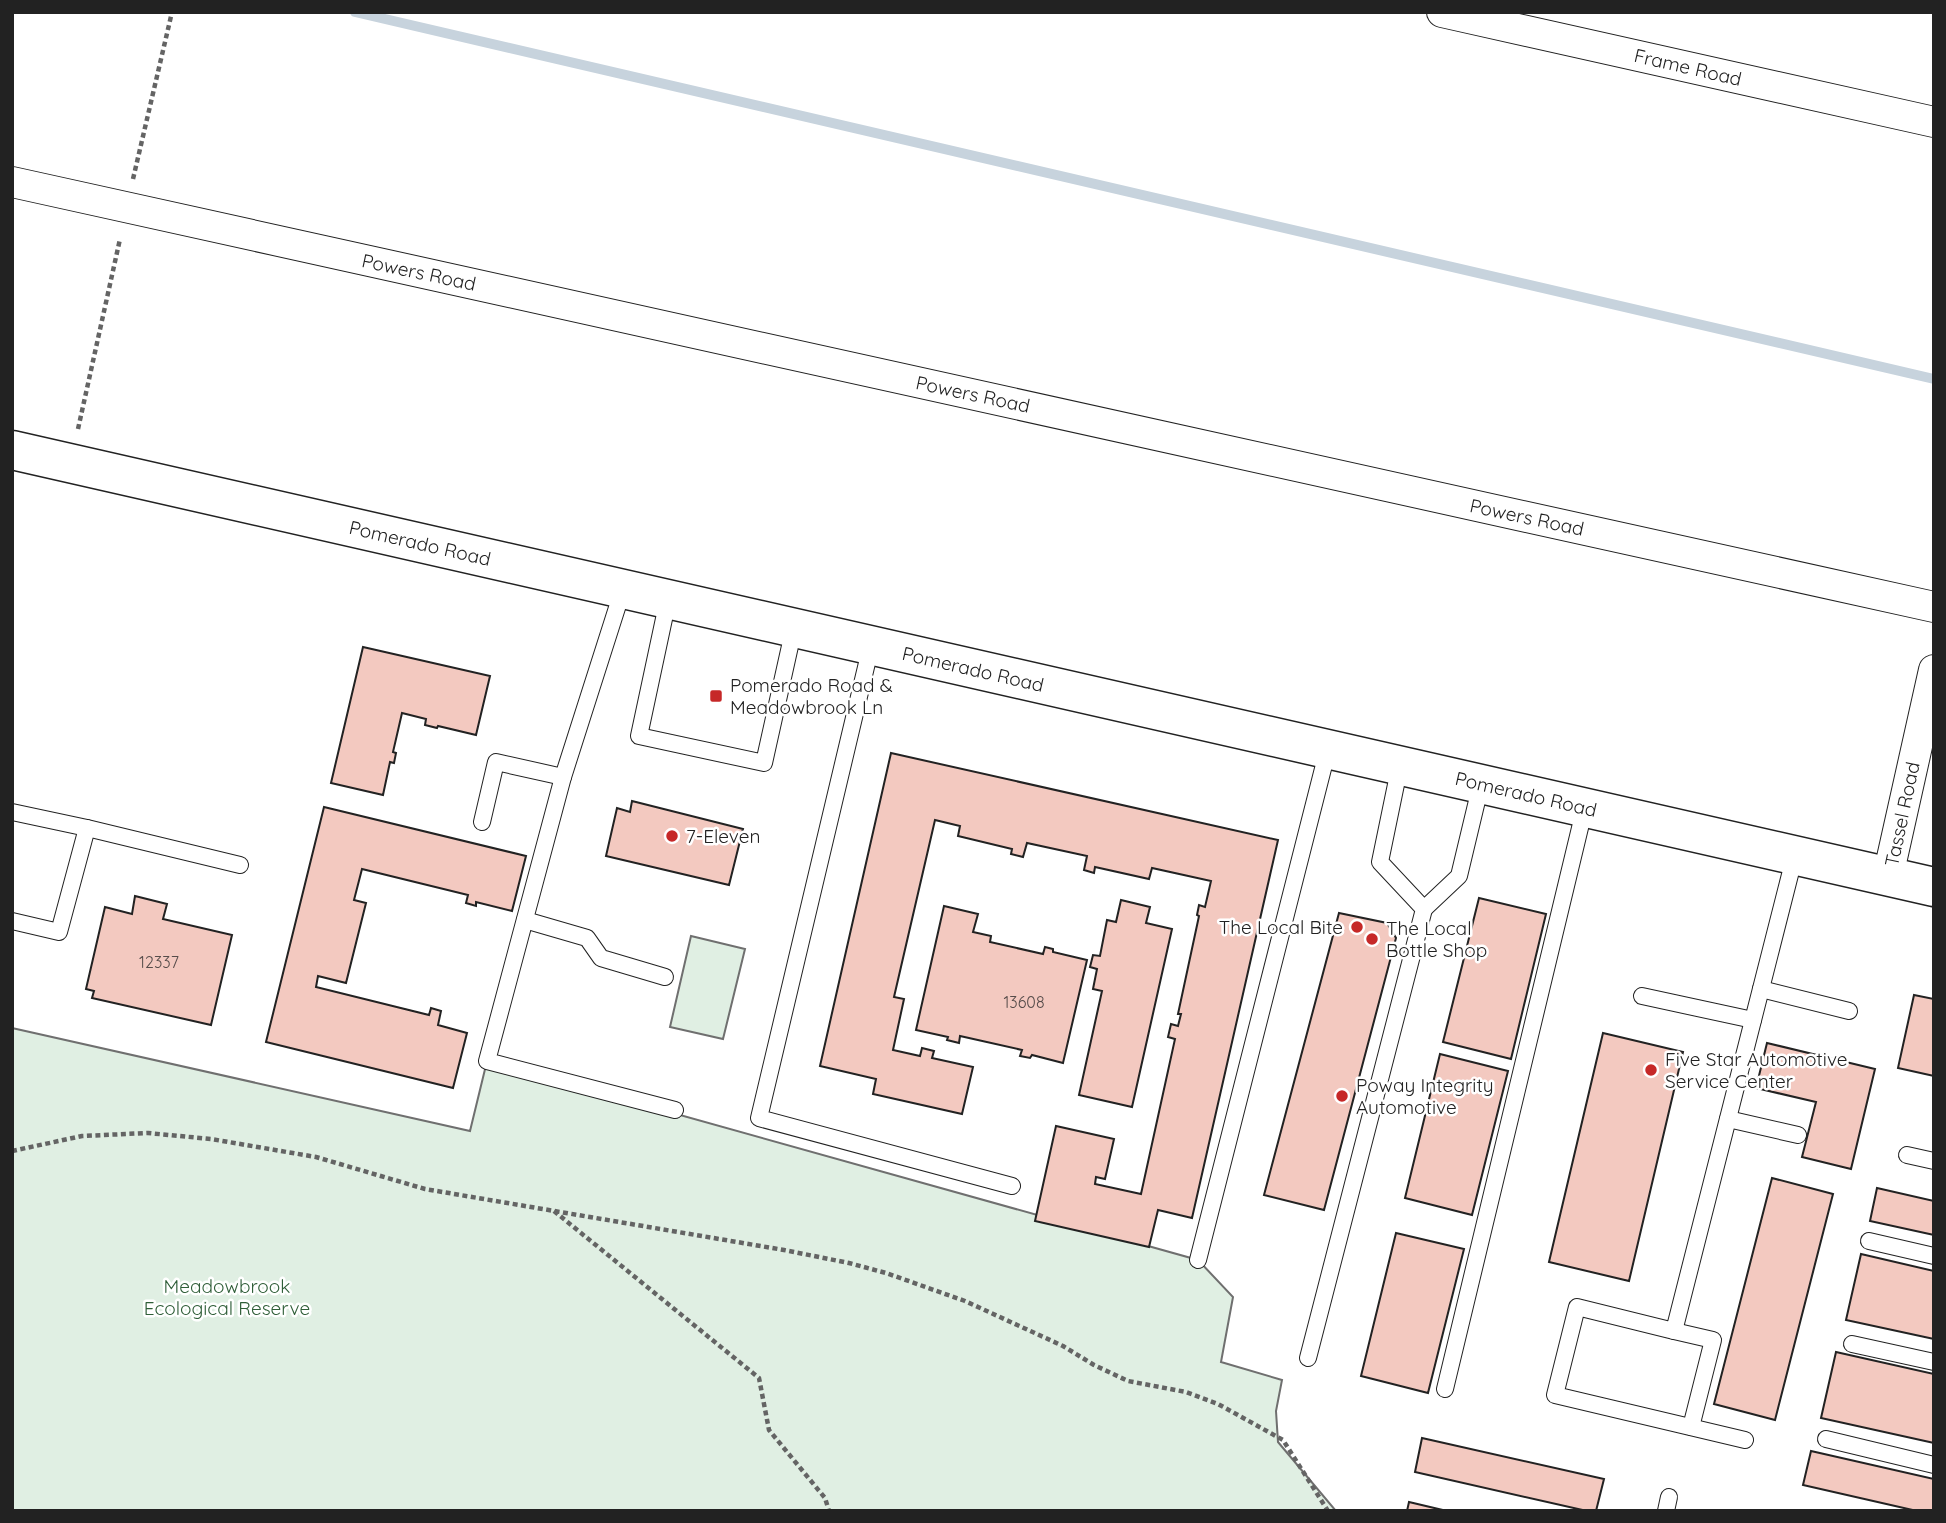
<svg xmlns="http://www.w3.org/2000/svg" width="1946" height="1523" font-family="Quicksand,sans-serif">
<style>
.green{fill:#e0efe3;stroke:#6f6f6f;stroke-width:2}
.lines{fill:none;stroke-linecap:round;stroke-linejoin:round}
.stream{stroke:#c7d3dd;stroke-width:10}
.building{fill:#f3c9c0;stroke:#222;stroke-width:2}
.lane-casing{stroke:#222;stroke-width:18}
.street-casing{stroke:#222;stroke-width:32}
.primary-casing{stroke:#222;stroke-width:41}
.path{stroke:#646464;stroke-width:4.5;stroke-dasharray:5 3.5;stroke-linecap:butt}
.lane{stroke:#fff;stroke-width:16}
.street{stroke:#fff;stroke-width:30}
.primary{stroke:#fff;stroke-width:38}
.poi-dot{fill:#c62828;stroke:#fff;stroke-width:2.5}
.labels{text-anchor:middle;stroke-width:5;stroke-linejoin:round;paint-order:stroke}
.number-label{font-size:16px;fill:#564c4a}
.street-label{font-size:19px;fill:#222;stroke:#fff}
.poi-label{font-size:19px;fill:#222;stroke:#fff;text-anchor:start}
.park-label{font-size:19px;fill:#2f5e38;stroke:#fff}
</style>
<rect width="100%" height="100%" fill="#fff"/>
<g class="green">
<polygon points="691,936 745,949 723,1039 670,1027"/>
<polygon points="12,1028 470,1131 487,1061 1198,1260 1233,1297 1221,1362 1282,1380 1276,1411 1278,1442 1336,1511 12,1511"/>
</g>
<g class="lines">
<polyline class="stream" points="355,12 1934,379"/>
</g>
<g class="building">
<polygon points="363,647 490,676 476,735 438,726 437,728 425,725 426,719 402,713 393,752 396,753 394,763 390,762 383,795 331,783"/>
<polygon points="891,753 1278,840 1192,1218 1158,1210 1149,1247 1035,1221 1056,1126 1114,1139 1105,1179 1096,1177 1095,1184 1141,1194 1175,1039 1168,1037 1171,1024 1178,1026 1181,1014 1178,1014 1199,916 1197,915 1199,905 1205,907 1211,881 1152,868 1149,879 1095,867 1094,873 1084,870 1087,856 1027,843 1023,857 1011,854 1012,849 958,836 960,826 935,820 894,997 904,999 893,1050 920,1056 922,1048 934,1051 932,1058 973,1067 962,1114 873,1094 876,1079 820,1066"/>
<polygon points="632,801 743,829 729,885 606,856 617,808 630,812"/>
<polygon points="324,807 526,856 512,911 476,902 476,906 466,903 468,895 362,869 354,900 366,903 346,983 318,976 316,987 429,1015 431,1008 441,1011 438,1025 467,1033 453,1088 266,1042"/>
<polygon points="135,896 167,904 163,919 232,935 211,1025 92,998 94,991 86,989 105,907 132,914"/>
<polygon points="1479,898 1546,914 1511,1059 1443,1042"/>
<polygon points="1121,900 1150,907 1146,923 1172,929 1132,1107 1079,1095 1102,991 1093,989 1097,969 1090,967 1093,955 1100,956 1107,920 1116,922"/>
<polygon points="944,906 978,914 973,932 991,936 990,942 1043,954 1045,947 1053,949 1053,952 1087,960 1063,1063 1032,1055 1030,1058 1020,1056 1022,1050 960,1036 959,1043 947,1040 948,1037 916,1030"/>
<polygon points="1339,913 1387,923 1396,938 1324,1210 1264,1195"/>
<polygon points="1914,995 1934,999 1934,1076 1898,1068"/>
<polygon points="1603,1033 1683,1052 1629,1281 1549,1262"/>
<polygon points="1767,1043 1875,1069 1851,1169 1802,1157 1816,1102 1756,1088"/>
<polygon points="1440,1054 1508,1071 1472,1215 1405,1198"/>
<polygon points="1772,1178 1833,1194 1775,1420 1714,1404"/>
<polygon points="1877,1188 1934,1201 1934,1235 1870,1221"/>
<polygon points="1396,1233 1464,1249 1428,1393 1361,1376"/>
<polygon points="1861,1254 1934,1271 1934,1339 1846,1320"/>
<polygon points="1836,1352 1934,1374 1934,1443 1821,1418"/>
<polygon points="1422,1438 1604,1479 1596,1511 1587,1511 1415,1472"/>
<polygon points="1811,1451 1934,1479 1934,1511 1917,1511 1803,1485"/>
<polygon points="1409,1502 1447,1511 1407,1511"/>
</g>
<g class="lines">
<g class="lane-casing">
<g id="lane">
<polyline points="668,600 639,736 764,763 794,628"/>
<polyline points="871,646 759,1118 1012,1186"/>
<polyline points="563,777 487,1061 675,1110"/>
<polyline points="12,812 87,828 59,932 12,921"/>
<polyline points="482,822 496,762 563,777 623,589"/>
<polyline points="87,828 240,865"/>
<polyline points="1424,909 1459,876 1481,784"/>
<polyline points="525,920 587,938 601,958 665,977"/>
<polyline points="1761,989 1849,1011"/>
<polyline points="1642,996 1753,1020"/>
<polyline points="1728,1119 1798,1135"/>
<polyline points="1907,1155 1934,1161"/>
<polyline points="1869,1241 1934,1256"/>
<polyline points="1198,1260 1328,749"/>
<polyline points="1674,1331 1713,1340 1691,1427"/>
<polyline points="1852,1344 1934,1362"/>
<polyline points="1308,1358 1424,909 1380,862 1400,765"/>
<polyline points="1445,1389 1585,807"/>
<polyline points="1826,1439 1934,1465"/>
<polyline points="1745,1440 1555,1395 1577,1307 1674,1331 1795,855"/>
<polyline points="1666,1511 1669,1497"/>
</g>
</g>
<g class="street-casing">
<g id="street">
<polyline points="1442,12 1934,122"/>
<polyline points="12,182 1934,607"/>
<polyline points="1888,876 1934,670"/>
</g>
</g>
<g class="primary-casing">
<polyline id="primary" points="12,450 1934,887"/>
</g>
<g class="path">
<polyline points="133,179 172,12"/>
<polyline points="78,429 120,239"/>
<polyline points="12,1151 82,1136 148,1133 211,1139 316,1157 425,1189 784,1250 849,1263 886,1273 965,1301 1063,1346 1094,1365 1128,1381 1186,1392 1218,1404 1283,1440 1328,1511"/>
<polyline points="554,1211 759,1378 769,1430 825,1498 829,1511"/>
</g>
<use href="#lane" class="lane"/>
<use href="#street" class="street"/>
<use href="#primary" class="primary"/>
</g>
<g class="poi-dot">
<rect x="709" y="689" width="14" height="14" rx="3.5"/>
<circle cx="672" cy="836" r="7"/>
<circle cx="1357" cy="927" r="7"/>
<circle cx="1372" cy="939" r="7"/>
<circle cx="1651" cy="1070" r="7"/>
<circle cx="1342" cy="1096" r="7"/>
</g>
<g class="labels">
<g class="number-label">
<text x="159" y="968">12337</text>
<text x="1024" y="1008">13608</text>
</g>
<g class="street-label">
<text transform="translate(1688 67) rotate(13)" y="7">Frame Road</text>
<text transform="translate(419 272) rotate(12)" y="7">Powers Road</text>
<text transform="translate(973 394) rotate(12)" y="7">Powers Road</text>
<text transform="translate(1527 517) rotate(12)" y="7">Powers Road</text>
<text transform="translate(420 543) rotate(13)" y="7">Pomerado Road</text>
<text transform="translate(973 669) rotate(13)" y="7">Pomerado Road</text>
<text transform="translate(1526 794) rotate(13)" y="7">Pomerado Road</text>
<text transform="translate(1902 814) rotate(-78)" y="7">Tassel Road</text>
</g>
<g class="poi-label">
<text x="730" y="692">Pomerado Road &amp;<tspan x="730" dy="22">Meadowbrook Ln</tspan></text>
<text x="686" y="843">7-Eleven</text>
<text x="1343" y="934" text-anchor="end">The Local Bite</text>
<text x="1386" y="935">The Local<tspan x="1386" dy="22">Bottle Shop</tspan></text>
<text x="1665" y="1066">Five Star Automotive<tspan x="1665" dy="22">Service Center</tspan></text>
<text x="1356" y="1092">Poway Integrity<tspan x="1356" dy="22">Automotive</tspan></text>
</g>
<g class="park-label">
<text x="227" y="1293">Meadowbrook<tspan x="227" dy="22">Ecological Reserve</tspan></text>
</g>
</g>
<rect width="1946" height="1523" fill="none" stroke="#222222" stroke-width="28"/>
</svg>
